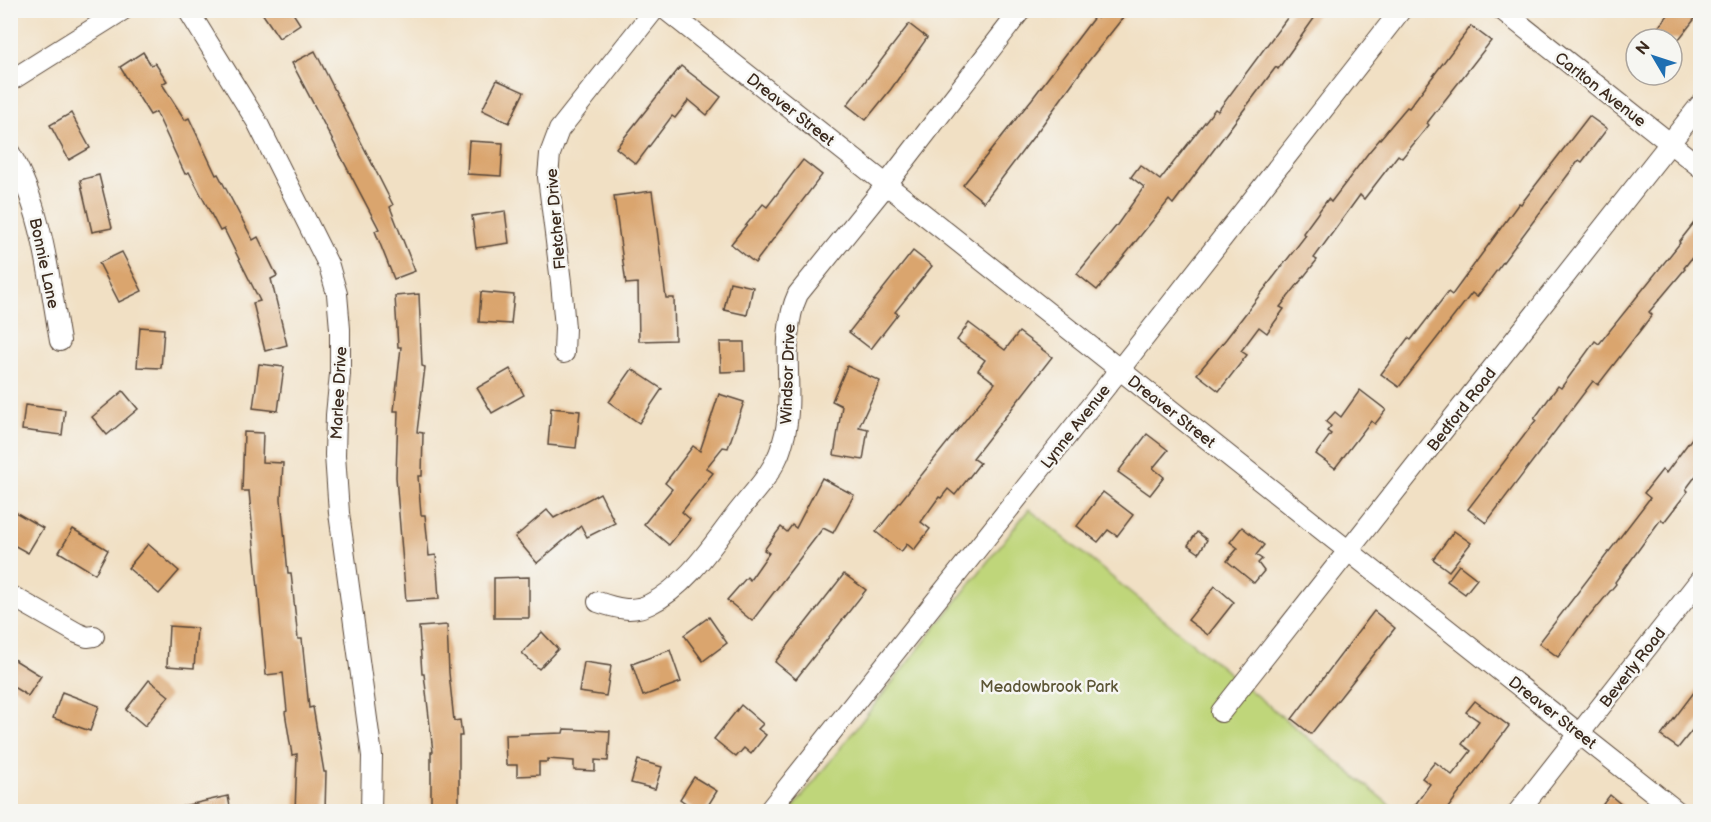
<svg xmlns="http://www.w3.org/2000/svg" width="1711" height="822" font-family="'Balsamiq Sans',sans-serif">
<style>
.green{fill:#bfd67a;stroke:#7d804c;stroke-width:1.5}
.building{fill:#daa56e}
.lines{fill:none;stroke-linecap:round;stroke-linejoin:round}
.minor-casing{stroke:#564537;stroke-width:22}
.minor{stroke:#fff;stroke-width:20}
.labels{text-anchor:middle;stroke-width:5;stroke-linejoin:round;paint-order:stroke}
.street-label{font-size:16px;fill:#3b2a1e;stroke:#f6f6f2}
.park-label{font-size:16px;fill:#5c5535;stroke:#f6f6f2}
</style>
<rect width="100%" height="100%" fill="#f6f6f2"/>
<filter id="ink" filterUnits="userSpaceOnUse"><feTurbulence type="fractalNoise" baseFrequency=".0167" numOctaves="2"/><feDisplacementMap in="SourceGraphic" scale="12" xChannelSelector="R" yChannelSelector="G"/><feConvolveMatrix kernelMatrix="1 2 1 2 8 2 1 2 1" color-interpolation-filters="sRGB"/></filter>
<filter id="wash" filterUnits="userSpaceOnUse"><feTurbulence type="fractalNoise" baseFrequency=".008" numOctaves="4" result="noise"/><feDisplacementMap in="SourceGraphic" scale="24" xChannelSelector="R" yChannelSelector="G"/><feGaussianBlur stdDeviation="1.35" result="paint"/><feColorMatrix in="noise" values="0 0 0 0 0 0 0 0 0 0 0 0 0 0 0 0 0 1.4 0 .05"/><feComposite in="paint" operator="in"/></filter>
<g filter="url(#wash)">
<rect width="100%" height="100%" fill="#f1e0c4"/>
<polygon class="green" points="1029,509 1397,811 790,812"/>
<g id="blocks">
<g class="building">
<polygon points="260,10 291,10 300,24 279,38"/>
<polygon points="1102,10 1129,10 1087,63 1043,124 984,202 963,185 1032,99 1095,16 1097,18"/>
<polygon points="1293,10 1320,10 1278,69 1276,67 1173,204 1169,200 1097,290 1077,274 1117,225 1144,187 1131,177 1140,165 1160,180 1215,109 1218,111"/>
<polygon points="1672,10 1701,11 1679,39 1649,39"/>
<polygon points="909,24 927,38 891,89 866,120 847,105"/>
<polygon points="1471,26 1491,41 1427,123 1429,125 1402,158 1398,155 1364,199 1360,195 1314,258 1317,260 1280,307 1284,309 1267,333 1259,327 1241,351 1247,355 1219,391 1197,374 1226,339 1306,235 1303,233 1328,199 1331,202 1369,152 1407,107 1409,108"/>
<polygon points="315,51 393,205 390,207 415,271 394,279 375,231 379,229 292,63"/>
<polygon points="143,52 151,65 155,63 167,81 162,84 185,120 189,118 216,175 218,174 253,240 258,237 277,276 271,279 287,345 265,351 253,303 260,301 224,229 220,231 189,172 185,174 156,112 150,115 120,67"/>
<polygon points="681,66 721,97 707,115 689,100 675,118 672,116 636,164 616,148"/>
<polygon points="497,80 524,92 509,123 482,110"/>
<polygon points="71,113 90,148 69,160 50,125"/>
<polygon points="1589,116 1607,129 1582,162 1579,160 1477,297 1472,293 1399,387 1381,374 1408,338 1411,340 1448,292 1452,295 1519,203 1521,204"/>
<polygon points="469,141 503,143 501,176 467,174"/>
<polygon points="803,160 822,175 755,263 731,244 763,204 767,207"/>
<polygon points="99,175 112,228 92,232 80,180"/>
<polygon points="652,191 666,298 674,298 675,340 639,341 638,283 626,284 614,196"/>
<polygon points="505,211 509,243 476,248 472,216"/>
<polygon points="1701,214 1701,246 1684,268 1685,269 1649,312 1652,315 1598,385 1593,381 1486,523 1468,509 1536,420 1534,419 1558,386 1561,388 1595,341 1599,344 1680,243 1679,242"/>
<polygon points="913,251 932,266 895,312 898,314 871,349 849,332"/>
<polygon points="122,252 142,291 119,302 99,263"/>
<polygon points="730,282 753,287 747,315 724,310"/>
<polygon points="481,292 514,295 511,324 479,322"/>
<polygon points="419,294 422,366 425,367 417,432 423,433 422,476 418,476 421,515 425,515 429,556 436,555 439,599 406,601 396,477 398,411 394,411 401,347 398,347 395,296"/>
<polygon points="969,323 1005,350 1019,332 1052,357 973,458 980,463 970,476 955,495 948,489 941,498 939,497 921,522 930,529 914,550 907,544 901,552 876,532 995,383 978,370 985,360 957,340"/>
<polygon points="140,327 164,329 161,368 137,367"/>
<polygon points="720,342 744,342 745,371 721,372"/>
<polygon points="259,364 284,367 278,411 253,408"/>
<polygon points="847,366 880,381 859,427 868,429 863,460 834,455 842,406 832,401"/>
<polygon points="510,369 524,395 492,413 477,388"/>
<polygon points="632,369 662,389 639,423 609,402"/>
<polygon points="1360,390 1386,410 1375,424 1371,421 1335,468 1316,454 1331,434 1327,431 1331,426 1326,422 1335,412 1341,417"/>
<polygon points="123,391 138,409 107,435 92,417"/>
<polygon points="719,394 744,402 728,448 723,447 706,468 713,473 682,512 690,519 669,545 644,524 672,489 665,483 693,446 700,451"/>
<polygon points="25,405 65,410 62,435 22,430"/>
<polygon points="551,408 580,411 576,448 548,445"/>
<polygon points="1701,426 1701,469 1686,489 1688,491 1664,522 1661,519 1615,582 1616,584 1588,618 1587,617 1558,657 1539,643 1650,498 1644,493 1662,470 1666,473"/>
<polygon points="244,432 263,433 262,462 283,463 281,499 288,573 291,573 298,639 302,639 309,708 313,707 324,772 326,772 325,812 295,812 297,754 292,755 285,712 287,711 283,673 266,675 249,491 242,491"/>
<polygon points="1147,434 1168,450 1153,468 1164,477 1150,495 1118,472"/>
<polygon points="822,478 854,495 833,533 823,528 752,621 727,600 747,577 750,580 769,553 764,550 781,527 787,532 792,525 796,528"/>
<polygon points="1103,492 1133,515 1117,536 1108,530 1098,542 1077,526"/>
<polygon points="600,493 615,523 587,537 581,526 537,563 515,537 547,510 554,518"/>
<polygon points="10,509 43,528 28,553 10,543"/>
<polygon points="1242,527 1264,545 1256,555 1262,559 1258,563 1264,571 1254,583 1227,561 1238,548 1230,542"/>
<polygon points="73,529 108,550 95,574 59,552"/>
<polygon points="1454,531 1471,543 1449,571 1433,559"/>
<polygon points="1197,532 1207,540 1199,553 1188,545"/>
<polygon points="148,544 179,571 159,594 128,568"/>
<polygon points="1459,565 1477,579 1465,594 1447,581"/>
<polygon points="844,574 866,590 796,679 775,662"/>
<polygon points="529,577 529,618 494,618 494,578"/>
<polygon points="1215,586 1234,602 1208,635 1188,620"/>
<polygon points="1374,611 1395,628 1311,734 1292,719"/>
<polygon points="709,617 727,643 703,661 684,635"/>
<polygon points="447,625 449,673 454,721 460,720 462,736 459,736 459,811 431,811 431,752 433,752 424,674 422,674 419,627"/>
<polygon points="169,626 197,628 194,668 167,666"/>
<polygon points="542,632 558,649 539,669 522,653"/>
<polygon points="670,650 681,682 643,696 632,664"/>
<polygon points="10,657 41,676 28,696 10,685"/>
<polygon points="584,662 611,666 606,696 579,692"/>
<polygon points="149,680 169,696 145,726 126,710"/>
<polygon points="1701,683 1701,719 1678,748 1661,736"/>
<polygon points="62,692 99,706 90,731 53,718"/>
<polygon points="1475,701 1509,726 1445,812 1410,812 1430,784 1422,778 1435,762 1452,775 1471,751 1462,744 1479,721 1466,712"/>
<polygon points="741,705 763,724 758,729 766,735 751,754 744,748 736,757 714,739"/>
<polygon points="564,729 610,731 608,761 595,760 595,771 574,770 574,761 548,759 548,762 539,762 539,775 517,776 517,765 506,765 505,735 563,733"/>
<polygon points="638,760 662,767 655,789 631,783"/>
<polygon points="694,777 717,791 704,812 698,812 680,799"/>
<polygon points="1610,795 1630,812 1597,812"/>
<polygon points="228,796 231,812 184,812 183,806"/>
</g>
</g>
</g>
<g filter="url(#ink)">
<use href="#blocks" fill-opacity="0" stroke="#564537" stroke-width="1.5"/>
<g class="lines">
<g class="minor-casing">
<g id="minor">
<polyline points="188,10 257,122 329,266 337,294 340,329 340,374 336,415 335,455 339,513 372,756 371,812"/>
<polyline points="666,10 1678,812"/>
<polyline points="1502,10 1700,167"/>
<polyline points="10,81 123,10"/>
<path d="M 10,153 C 43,209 49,278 60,341"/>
<polyline points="564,353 565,328 561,282 548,177 550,154 559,130 654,10"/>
<polyline points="10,595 77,633 87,637 94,636"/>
<path d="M 598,602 C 615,608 632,613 650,604 C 688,585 713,544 738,512 C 752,494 769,477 778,456 C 781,450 783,441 785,434 C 795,388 778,337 798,294 L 886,185 L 1021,10"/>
<polyline points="1221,712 1700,105"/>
<polyline points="768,812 1120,369 1401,10"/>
<polyline points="1518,812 1700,580"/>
</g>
</g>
<use href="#minor" class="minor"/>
</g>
</g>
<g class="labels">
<g class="street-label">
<text transform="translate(1601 89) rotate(38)" y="6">Carlton Avenue</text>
<text transform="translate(791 109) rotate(38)" y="6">Dreaver Street</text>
<text transform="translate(555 219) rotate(-95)" y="6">Fletcher Drive</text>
<text transform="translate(45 263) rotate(78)" y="6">Bonnie Lane</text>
<text transform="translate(787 374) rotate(-88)" y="6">Windsor Drive</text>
<text transform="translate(338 393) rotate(-87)" y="6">Marlee Drive</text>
<text transform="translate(1461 409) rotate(-52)" y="6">Bedford Road</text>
<text transform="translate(1172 411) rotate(38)" y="6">Dreaver Street</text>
<text transform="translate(1075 426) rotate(-52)" y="6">Lynne Avenue</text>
<text transform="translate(1632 667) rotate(-52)" y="6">Beverly Road</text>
<text transform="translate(1553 712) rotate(38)" y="6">Dreaver Street</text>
</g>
<g class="park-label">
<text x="1049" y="692">Meadowbrook Park</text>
</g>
</g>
<rect width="1711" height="822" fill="none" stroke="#f6f6f2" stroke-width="36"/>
<g transform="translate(1654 57) rotate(309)"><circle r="28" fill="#f6f6f2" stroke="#aba49d" stroke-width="1.5"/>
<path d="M0-4.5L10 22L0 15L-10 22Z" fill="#1f6fb2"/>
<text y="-9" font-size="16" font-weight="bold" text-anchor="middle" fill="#3b2a1e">N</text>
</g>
</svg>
